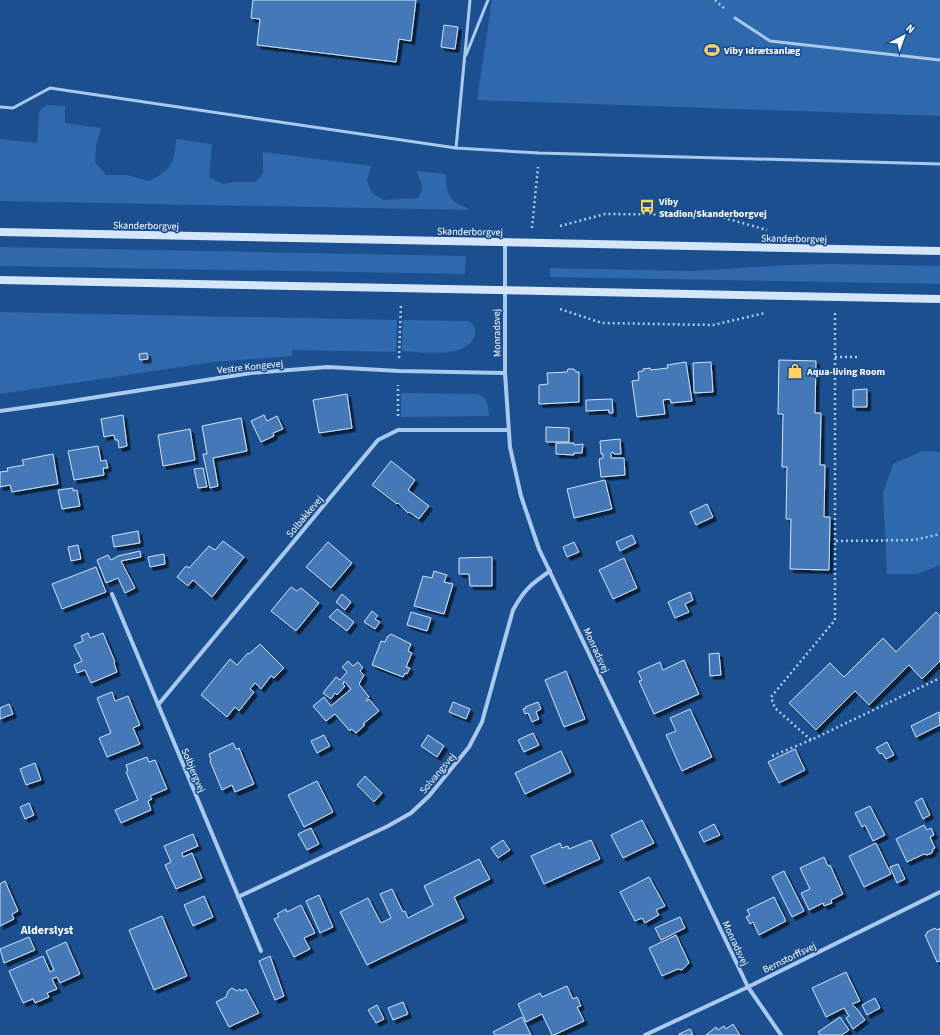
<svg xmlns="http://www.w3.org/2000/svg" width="940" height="1035" font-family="'Source Sans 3',sans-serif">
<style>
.green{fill:#2e69ad}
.building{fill:#4478b7;stroke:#cfe3fa;filter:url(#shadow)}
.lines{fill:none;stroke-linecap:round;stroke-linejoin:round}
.path{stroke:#a9c9ee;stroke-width:2.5;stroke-dasharray:2 3;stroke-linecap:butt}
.service{stroke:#a9c9ee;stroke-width:3}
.minor{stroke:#a9c9ee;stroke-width:4}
.secondary{stroke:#d6e6fa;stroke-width:8}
.labels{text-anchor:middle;stroke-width:3.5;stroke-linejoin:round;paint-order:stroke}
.poi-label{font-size:10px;font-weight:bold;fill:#fff;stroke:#1b4f8f;text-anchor:start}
.street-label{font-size:10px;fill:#fff;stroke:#1b4f8f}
.quarter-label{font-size:12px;font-weight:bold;fill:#fff;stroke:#1b4f8f}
</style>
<defs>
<filter id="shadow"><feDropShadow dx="3.5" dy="3.5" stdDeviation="0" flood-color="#0009"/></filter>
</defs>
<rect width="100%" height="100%" fill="#1b4f8f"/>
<g class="green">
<polygon points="492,0 940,0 940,116 477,100"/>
<path d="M 47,105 L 65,106 L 65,123 L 101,128 L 96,146 L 95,162 L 106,175 L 127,175 L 149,181 C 172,169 174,165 176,139 L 212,144 L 209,177 L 223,184 L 234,182 L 256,182 L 263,173 L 263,152 L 371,166 L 367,181 L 373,194 L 384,200 L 418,198 C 425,184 422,184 416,171 L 446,174 C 446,185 446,195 456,203 C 461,206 465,206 470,210 L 0,201 L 0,139 L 37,143 L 39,114 L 40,110 Z"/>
<polygon points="0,247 466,256 465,274 0,266"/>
<polygon points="829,264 940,266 940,284 550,277 550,268 692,271 789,265"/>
<polygon points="0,312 397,320 396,352 292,350 292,356 214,362 0,394"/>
<path d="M 403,320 L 468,321 C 473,324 476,328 475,333 C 471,360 421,352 402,351 Z"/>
<path d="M 401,393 L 478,394 C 488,398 488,406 489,416 L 401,417 Z"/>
<polygon points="922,451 940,452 940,565 917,574 887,574 883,493 893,464"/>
</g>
<g class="building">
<polygon points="253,0 416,0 411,41 399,39 396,62 257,45 260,19 251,18"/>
<polygon points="444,25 458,27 455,49 441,47"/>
<polygon points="147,353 148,359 140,360 139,354"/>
<polygon points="779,360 816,361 815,413 821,413 820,465 825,465 824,517 830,517 829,570 790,569 791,519 786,519 787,467 782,467 783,414 778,414"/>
<polygon points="686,362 692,401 671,403 670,399 663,400 665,414 637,417 632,381 639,380 638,372 643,371 643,369 650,368 651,370 668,368 667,365"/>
<polygon points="711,362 713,392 694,393 693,363"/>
<polygon points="568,369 574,369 576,372 579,372 579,402 539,404 539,385 548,384 547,373 567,372"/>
<polygon points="867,389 867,407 853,407 853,390"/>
<polygon points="347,394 352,428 319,433 313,400"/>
<polygon points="612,399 613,413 609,413 609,410 586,411 586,400"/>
<polygon points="123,415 127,446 119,448 118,440 115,440 114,435 104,437 101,419"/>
<polygon points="264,415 267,421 277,416 283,429 273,433 274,436 261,442 251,421"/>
<polygon points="241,418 247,451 213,458 218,486 210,488 203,454 207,454 202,426"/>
<polygon points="546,427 569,428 569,442 546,442"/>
<polygon points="190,429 195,460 163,466 158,435"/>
<polygon points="620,439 621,454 614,454 613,452 611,453 611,458 624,458 625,475 601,477 599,459 603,458 603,454 601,454 600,441"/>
<polygon points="556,443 574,443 574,445 583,444 582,453 574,453 574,455 556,454"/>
<polygon points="98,446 101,461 106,460 108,468 103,468 104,475 74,480 68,451"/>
<polygon points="53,454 58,484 12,492 10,485 0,487 0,472 8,471 7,468 24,465 22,460"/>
<polygon points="391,461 415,480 408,490 429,506 419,519 409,512 408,513 398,503 397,504 372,485"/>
<polygon points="203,468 207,487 198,488 194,469"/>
<polygon points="605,480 612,509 574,518 567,489"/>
<polygon points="73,488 73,491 77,490 80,506 62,509 58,490"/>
<polygon points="707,504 713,517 696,525 690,512"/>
<polygon points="138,531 140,543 114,547 112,536"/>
<polygon points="632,535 636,543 620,551 616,542"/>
<polygon points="223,541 244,557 212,597 193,580 188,586 177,577 186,566 189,568 209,546 215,550"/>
<polygon points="328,542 352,563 331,588 306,567"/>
<polygon points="574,542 579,552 567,557 563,547"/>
<polygon points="78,545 81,559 71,561 68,547"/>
<polygon points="140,551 141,557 121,561 135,588 125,593 118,578 106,583 97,560 108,555 111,560 118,556"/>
<polygon points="164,554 165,564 150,567 148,557"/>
<polygon points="492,557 492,586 470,586 469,574 459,574 459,558"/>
<polygon points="624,558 637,588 613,599 599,570"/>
<polygon points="96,567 106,592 62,609 52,584"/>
<polygon points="434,571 447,575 444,582 453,584 444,614 414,606 423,576 432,578"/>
<polygon points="291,587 297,591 301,588 319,603 296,631 271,611"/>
<polygon points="690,592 693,600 685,604 689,612 675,618 668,602"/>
<polygon points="342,594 351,602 345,610 336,602"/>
<polygon points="337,609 354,622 347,631 329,617"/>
<polygon points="372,611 378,616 375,619 380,622 375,629 364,622"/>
<polygon points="411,612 431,618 427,631 407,625"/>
<polygon points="936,612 940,616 940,661 922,679 909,665 869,705 855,691 816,730 789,703 830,663 844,677 883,638 896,652"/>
<polygon points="88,633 90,638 103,633 115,662 114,663 117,672 91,683 85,670 77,673 74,665 82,661 74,645 83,641 81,636"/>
<polygon points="391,634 411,644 408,651 412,653 406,667 410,668 407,674 405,673 403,677 372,665 381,641 385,642 387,637"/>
<polygon points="260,644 284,668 274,678 271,676 261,689 255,683 250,689 254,692 239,711 235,707 227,717 201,695 230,659 237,665 248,653 249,654"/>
<polygon points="719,653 721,675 710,676 709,654"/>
<polygon points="684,660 699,694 654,714 639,681 642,680 638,672 660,662 663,670"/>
<polygon points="348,661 353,666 358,662 363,668 360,671 364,675 359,684 369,697 366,700 367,701 369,699 379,711 363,724 365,725 356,733 351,729 350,731 335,714 326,721 313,706 324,697 331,706 351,689 344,681 343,684 345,686 337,695 335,693 331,699 323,693 336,677 340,680 347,672 342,667"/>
<polygon points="566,671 585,719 564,727 545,680"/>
<polygon points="112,692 115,701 128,696 140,725 133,728 140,744 107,757 99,738 111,733 97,698"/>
<polygon points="453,702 470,709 466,719 449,712"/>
<polygon points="538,702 541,709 536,712 539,719 532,722 528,713 525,714 523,709 526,708 525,707"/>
<polygon points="9,704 13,714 0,719 0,708"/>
<polygon points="690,709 712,757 682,771 666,735 676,731 670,718"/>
<polygon points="939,712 940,725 916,737 911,726"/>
<polygon points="533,733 539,745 524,752 518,740"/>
<polygon points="324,735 330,746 317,753 311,741"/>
<polygon points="428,735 444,746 437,757 421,746"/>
<polygon points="887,742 894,755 886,759 882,753 880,754 876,748"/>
<polygon points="233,743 236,749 239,748 254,784 235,792 232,785 222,790 210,761 211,760 209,754"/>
<polygon points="795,749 805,770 779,783 768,762"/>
<polygon points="561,751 571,772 525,794 515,773"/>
<polygon points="147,757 149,762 155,760 167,789 150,796 152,799 148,801 151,810 121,823 115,810 138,800 126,772 128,771 126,765"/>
<polygon points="35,763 41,780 26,785 20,769"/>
<polygon points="365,776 382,793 374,802 357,785"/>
<polygon points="317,781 333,812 304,827 288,795"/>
<polygon points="922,798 930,815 923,819 915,802"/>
<polygon points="29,803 34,815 25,819 20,807"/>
<polygon points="870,806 885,835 873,841 865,825 862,827 855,813"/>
<polygon points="642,820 654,843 623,858 611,835"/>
<polygon points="714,824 720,835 704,842 699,832"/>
<polygon points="924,825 927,830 931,828 934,835 930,837 935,848 933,849 932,853 927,855 924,854 907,862 896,839"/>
<polygon points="311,828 319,844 307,850 298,834"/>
<polygon points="193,834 198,846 182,853 183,857 192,853 202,878 176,889 165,865 171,862 164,846"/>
<polygon points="503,840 510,850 498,858 491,848"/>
<polygon points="591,840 600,859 544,884 531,856 560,843 562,848 568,846 569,849"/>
<polygon points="876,843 891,874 864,887 849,856"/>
<polygon points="824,857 828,866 830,865 843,894 831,900 832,903 824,906 823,903 809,910 801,893 810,889 800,868"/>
<polygon points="479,859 490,879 454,897 464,918 367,965 340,912 368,898 381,923 391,918 380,894 392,889 403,912 405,911 408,918 433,905 424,886"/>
<polygon points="898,864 905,879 897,883 890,867"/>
<polygon points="784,871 804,911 792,917 772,877"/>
<polygon points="649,877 665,906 656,910 659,915 645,923 642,918 635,921 620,892"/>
<polygon points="5,881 18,911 12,914 14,919 0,926 0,884"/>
<polygon points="319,895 333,927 320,933 306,901"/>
<polygon points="204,896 213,917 193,926 184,905"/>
<polygon points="774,897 786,921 759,935 753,922 750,924 746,917 750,915 747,910"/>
<polygon points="301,905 315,933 304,938 310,949 294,957 274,919 279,917 277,914 286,909 287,912"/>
<polygon points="162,916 187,976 154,990 129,930"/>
<polygon points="680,917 685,928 661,940 655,928"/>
<polygon points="935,928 937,930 940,928 940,961 937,962 925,935 927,934 927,932"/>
<polygon points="676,935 689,963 682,970 678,969 662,976 649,948"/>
<polygon points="29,937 35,950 4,963 0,949"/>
<polygon points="66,942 80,974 60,983 57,977 52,979 57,989 47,993 49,997 35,1003 33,999 23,1003 9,971 43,956 50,972 54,970 46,951"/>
<polygon points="270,956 284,996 275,1000 259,961"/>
<polygon points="846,972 860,1001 852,1004 858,1010 865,1020 853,1029 846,1018 849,1016 844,1008 826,1017 812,988"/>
<polygon points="567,986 573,999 577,997 581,1006 577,1007 584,1021 554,1035 552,1035 542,1014 526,1022 518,1004 540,993 542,997"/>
<polygon points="232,988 237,991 240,989 241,991 246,989 259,1013 229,1027 216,1002 226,997 228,991"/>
<polygon points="875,998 880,1008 867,1015 862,1005"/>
<polygon points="403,1002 408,1014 393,1020 388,1008"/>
<polygon points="377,1005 384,1019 376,1023 368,1010"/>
<polygon points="522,1017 531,1035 495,1035 493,1032"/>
<polygon points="840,1017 849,1030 842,1035 820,1035 818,1032"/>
<polygon points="733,1024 740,1035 706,1035 716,1027 718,1030 724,1026 726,1029"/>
<polygon points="690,1029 693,1035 679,1035 679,1034"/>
</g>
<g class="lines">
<g class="path">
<polyline points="715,0 726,10"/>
<polyline points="560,226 605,214 714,215 767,230"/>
<polyline points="532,228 538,167"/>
<polyline points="560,309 602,323 713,325 765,313"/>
<polyline points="835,357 860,357"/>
<polyline points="399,358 401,303"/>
<polyline points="398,416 398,385"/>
<polyline points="836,541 914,540 940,534"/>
<polyline points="811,740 775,708 771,697 835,620 835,312"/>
<polyline points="772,756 811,740 940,678"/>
</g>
<g class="service">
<polyline points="735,18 770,41 940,60"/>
<polyline points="466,55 488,0"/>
<polyline points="0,107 13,108 50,88 456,148 539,153 940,164"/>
<polyline points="456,148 470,0"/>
</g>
<g class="minor">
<polyline points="505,242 505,373 510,447 521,496 539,549 748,987 781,1035"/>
<polyline points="0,411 65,402 251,373 328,367 399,371 505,373"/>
<polyline points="112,594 261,951"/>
<polyline points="158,705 378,440 398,430 508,430"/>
<path d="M 238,897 L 388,826 L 411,813 L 429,796 L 469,747 L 482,722 L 513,610 C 524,590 531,584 550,571"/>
<polyline points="645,1035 748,987 940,892"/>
</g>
<g class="secondary">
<polyline points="0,232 940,251"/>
<polyline points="0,280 940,299"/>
</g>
</g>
<defs>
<g id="stadium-bare" transform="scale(1.2)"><path d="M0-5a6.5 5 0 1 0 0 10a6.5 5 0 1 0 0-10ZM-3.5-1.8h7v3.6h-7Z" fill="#ffd166" stroke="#1b4f8f" stroke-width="2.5" paint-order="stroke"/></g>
<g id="bus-bare" transform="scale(1.2)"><path d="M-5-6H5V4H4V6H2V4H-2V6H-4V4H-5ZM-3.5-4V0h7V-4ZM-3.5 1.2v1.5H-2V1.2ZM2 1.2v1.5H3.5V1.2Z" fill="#ffd166" stroke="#1b4f8f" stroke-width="2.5" paint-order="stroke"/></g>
<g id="shop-bare" transform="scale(1.2)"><path d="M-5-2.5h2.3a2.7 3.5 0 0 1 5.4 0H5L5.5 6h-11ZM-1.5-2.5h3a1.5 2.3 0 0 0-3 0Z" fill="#ffd166" stroke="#1b4f8f" stroke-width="2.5" paint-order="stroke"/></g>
</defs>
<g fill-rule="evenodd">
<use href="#stadium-bare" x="712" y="50"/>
<use href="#bus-bare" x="647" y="207"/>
<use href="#shop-bare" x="795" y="371"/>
</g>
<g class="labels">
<g class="poi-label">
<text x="724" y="54">Viby Idrætsanlæg</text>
<text x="659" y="205">Viby<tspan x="659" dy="12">Stadion/Skanderborgvej</tspan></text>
<text x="807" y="375">Aqua-living Room</text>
</g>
<g class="street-label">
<text transform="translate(146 225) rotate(1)" y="4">Skanderborgvej</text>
<text transform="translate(470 231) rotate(1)" y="4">Skanderborgvej</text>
<text transform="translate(794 238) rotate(1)" y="4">Skanderborgvej</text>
<text transform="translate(496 333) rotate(-91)" y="4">Monradsvej</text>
<text transform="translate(250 366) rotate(-6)" y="4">Vestre Kongevej</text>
<text transform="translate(304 516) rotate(-50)" y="4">Solbakkevej</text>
<text transform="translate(597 650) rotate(65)" y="4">Monradsvej</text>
<text transform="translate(194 770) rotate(67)" y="4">Solbjergvej</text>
<text transform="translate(437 773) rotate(-50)" y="4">Solvangsvej</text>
<text transform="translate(736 943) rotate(65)" y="4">Monradsvej</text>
<text transform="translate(789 957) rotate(-26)" y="4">Bernstorffsvej</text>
</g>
<g class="quarter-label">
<text x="47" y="934">Alderslyst</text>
</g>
</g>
<g transform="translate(904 36) rotate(41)" stroke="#1b4f8f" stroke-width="3" paint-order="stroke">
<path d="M0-3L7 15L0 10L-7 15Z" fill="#ffffff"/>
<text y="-6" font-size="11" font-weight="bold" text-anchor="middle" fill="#ffffff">N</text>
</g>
</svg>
